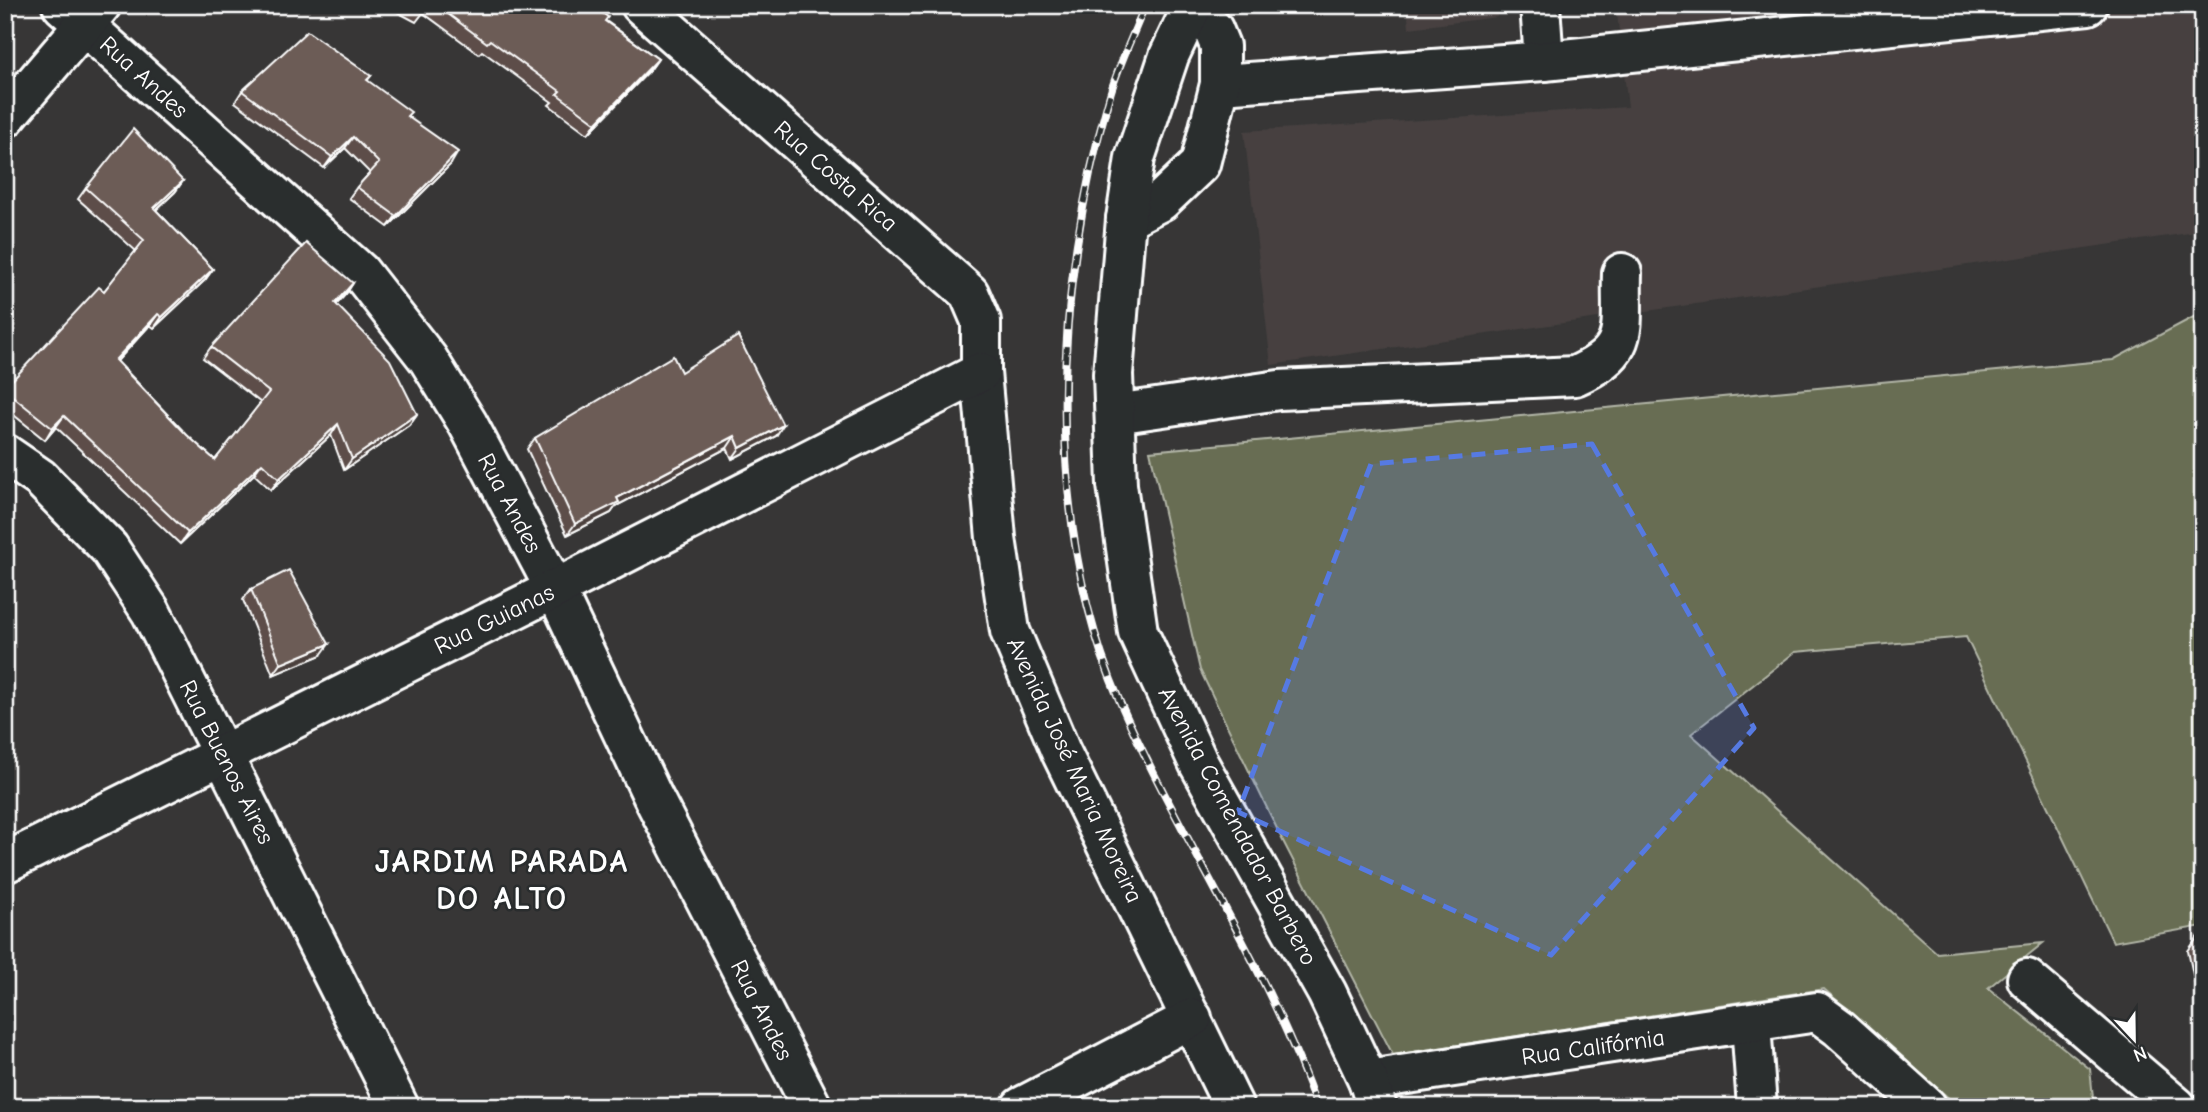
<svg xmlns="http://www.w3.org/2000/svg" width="2208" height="1112" font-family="'Comic Neue',sans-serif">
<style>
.built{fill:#474140}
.green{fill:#676d52;stroke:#b3b6a8;stroke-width:2}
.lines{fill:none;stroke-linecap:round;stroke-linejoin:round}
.minor-casing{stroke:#fff;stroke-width:44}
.major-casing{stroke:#fff;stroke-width:44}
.minor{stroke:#2a2d2e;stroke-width:38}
.major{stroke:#2a2d2e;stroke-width:38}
.rail-casing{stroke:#fff;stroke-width:8}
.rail{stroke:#2a2d2e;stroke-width:5;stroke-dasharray:16;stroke-linecap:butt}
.wall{fill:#5d4e4a;stroke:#fff;stroke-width:2}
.shaded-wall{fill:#4c403c;stroke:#fff;stroke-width:2}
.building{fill:#6c5b56;stroke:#fff;stroke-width:2}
.marked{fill:#567ae2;fill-opacity:0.2;stroke:#567ae2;stroke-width:5;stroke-dasharray:14 9;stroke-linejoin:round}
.labels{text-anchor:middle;stroke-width:5;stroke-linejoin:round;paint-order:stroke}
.street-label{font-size:24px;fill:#fff;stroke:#2a2d2e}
.district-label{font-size:32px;font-weight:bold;letter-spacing:2px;fill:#fff;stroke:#2a2d2e}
</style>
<rect width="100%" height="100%" fill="#373636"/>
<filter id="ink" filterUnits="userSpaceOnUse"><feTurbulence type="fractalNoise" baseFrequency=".0143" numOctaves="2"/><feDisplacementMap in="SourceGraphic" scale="14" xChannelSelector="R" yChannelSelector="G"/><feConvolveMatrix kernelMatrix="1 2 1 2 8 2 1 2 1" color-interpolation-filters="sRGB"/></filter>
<g filter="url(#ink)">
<g class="built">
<polygon points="1407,5 1496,5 1497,17 1409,28"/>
<polygon points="1616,5 2203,5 2203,231 1271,365 1244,131 1628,107"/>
</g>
<polygon class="green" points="2203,312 2203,926 2113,942 1966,637 1795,652 1691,734 1937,953 2043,943 1988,988 2090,1069 2094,1107 1959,1107 1824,989 1393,1055 1282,839 1200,670 1150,451 2113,360"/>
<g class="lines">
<g class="minor-casing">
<g id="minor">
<polyline points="62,5 360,272 428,359 468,424 555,589 653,797 812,1107"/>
<polyline points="641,5 969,293 981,321 981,372 996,538 1010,631 1061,752 1234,1107"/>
<polyline points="1540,5 1544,61"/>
<polyline points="1220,84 1544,61 2088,5"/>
<polyline points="5,118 101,5"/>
<polyline points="1126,219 1161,201 1200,164 1220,84 1220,46 1213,29 1191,8"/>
<path d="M 1115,414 L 1279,390 L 1575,376 C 1633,350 1620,330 1622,273"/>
<polyline points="5,454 40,478 109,548 151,612 399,1107"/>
<polyline points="5,863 555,589 981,372"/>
<polyline points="2027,979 2177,1107"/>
<polyline points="1751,1024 1757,1107"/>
<polyline points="1368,1080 1817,1012 1839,1028 1927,1107"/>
<polyline points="1021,1107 1192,1018"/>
</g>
</g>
<g class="major-casing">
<polyline id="major" points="1193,5 1169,56 1135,158 1126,219 1113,374 1117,485 1138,632 1199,764 1327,993 1368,1080 1377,1107"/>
</g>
<use href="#minor" class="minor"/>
<use href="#major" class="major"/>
<g class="rail-casing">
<path id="rail" d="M 1145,5 C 1133,36 1118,66 1109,98 C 1055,283 1041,521 1120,702 C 1180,839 1267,965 1317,1107"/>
</g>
<use href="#rail" class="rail"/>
</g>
<g class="wall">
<polygon points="384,5 590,5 606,21 658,59 650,70 588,134 549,105 552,102 482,51 479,54 423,13 416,22"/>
<polygon points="371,76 367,81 408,116 451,164 388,227 349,198 357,187 370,173 345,148 324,168 235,102 242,91"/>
<polygon points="183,181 175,192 156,210 213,269 205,280 154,328 150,325 117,361 187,435 215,460 261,403 203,358 211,347 353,283 346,294 336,305 417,414 409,425 344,470 331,435 271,490 254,474 180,544 56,427 45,440 5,408 5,388 104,291 136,251 78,199 86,188"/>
<polygon points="681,372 776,436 732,459 727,448 616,506 611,513 567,535 527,449 535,438"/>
<polygon points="251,589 321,655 273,675 243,600"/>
<polygon points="2203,934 2203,1021 2188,951 2199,935"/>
</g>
<g class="shaded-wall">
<polygon points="658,59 650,70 588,134 596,123"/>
<polygon points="353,137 345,148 324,168 332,157"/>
<polygon points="458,152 451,164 388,227 396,216"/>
<polygon points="183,181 175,192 146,219 154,208"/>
<polygon points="213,269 205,280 154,328 162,317"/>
<polygon points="353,283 346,294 327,315 335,303"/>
<polygon points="158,314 150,325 108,371 115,360"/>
<polygon points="417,414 409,425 344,470 352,459"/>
<polygon points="64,416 56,427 45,440 52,428"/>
<polygon points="338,424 331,435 271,490 279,479"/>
<polygon points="783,425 776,436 732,459 740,448"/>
<polygon points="735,436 727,448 616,506 611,513 567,535 575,524 617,498"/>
<polygon points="262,463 254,474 180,544 188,533"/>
<polygon points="329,644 321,655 273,675 281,664"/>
</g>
<g class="building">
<polygon points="412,5 428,5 423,11"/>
<polygon points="436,5 590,5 608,17 605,21 658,59 596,123 557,94 560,91 490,40 487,43"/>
<polygon points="307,31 371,76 367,80 411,112 407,116 458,152 396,216 357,187 379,163 353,137 332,157 242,91"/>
<polygon points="133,129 183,181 154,208 213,269 162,317 158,314 115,360 187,435 215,460 269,392 211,347 306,243 353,283 335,303 390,360 417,414 352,459 338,424 279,479 262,463 188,533 64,416 52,428 5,390 5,388 99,287 104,291 144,240 86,188"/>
<polygon points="738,336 783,425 740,448 735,436 617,498 619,502 575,524 535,438 673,356 681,372"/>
<polygon points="289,570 329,644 281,664 251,589"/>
<polygon points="2203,934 2203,952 2199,935"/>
</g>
</g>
<path class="marked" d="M 1592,444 L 1754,728 L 1551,955 L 1238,812 L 1371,464 Z"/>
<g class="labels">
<g class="street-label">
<text transform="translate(144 77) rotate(42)" y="8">Rua Andes</text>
<text transform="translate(836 176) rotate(41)" y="8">Rua Costa Rica</text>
<text transform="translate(510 503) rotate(62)" y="8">Rua Andes</text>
<text transform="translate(494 619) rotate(-26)" y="8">Rua Guianas</text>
<text transform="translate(227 762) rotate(63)" y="8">Rua Buenos Aires</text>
<text transform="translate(1075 770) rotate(65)" y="8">Avenida José Maria Moreira</text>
<text transform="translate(1238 826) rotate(62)" y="8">Avenida Comendador Barbero</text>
<text transform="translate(762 1010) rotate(63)" y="8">Rua Andes</text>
<text transform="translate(1593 1047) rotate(-8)" y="8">Rua Califórnia</text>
</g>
<g class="district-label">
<text x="502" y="872">JARDIM PARADA<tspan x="502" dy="37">DO ALTO</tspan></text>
</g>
</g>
<rect width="2208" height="1112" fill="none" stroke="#2a2d2e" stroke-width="28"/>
<rect x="14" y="14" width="2180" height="1084" fill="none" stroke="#fff" stroke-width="2.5" filter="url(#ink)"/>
<g transform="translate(2134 1039) rotate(158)" stroke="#2a2d2e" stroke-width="5" paint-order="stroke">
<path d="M0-5L12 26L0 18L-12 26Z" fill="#ffffff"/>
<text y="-10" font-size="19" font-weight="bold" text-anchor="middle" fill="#ffffff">N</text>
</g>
</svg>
